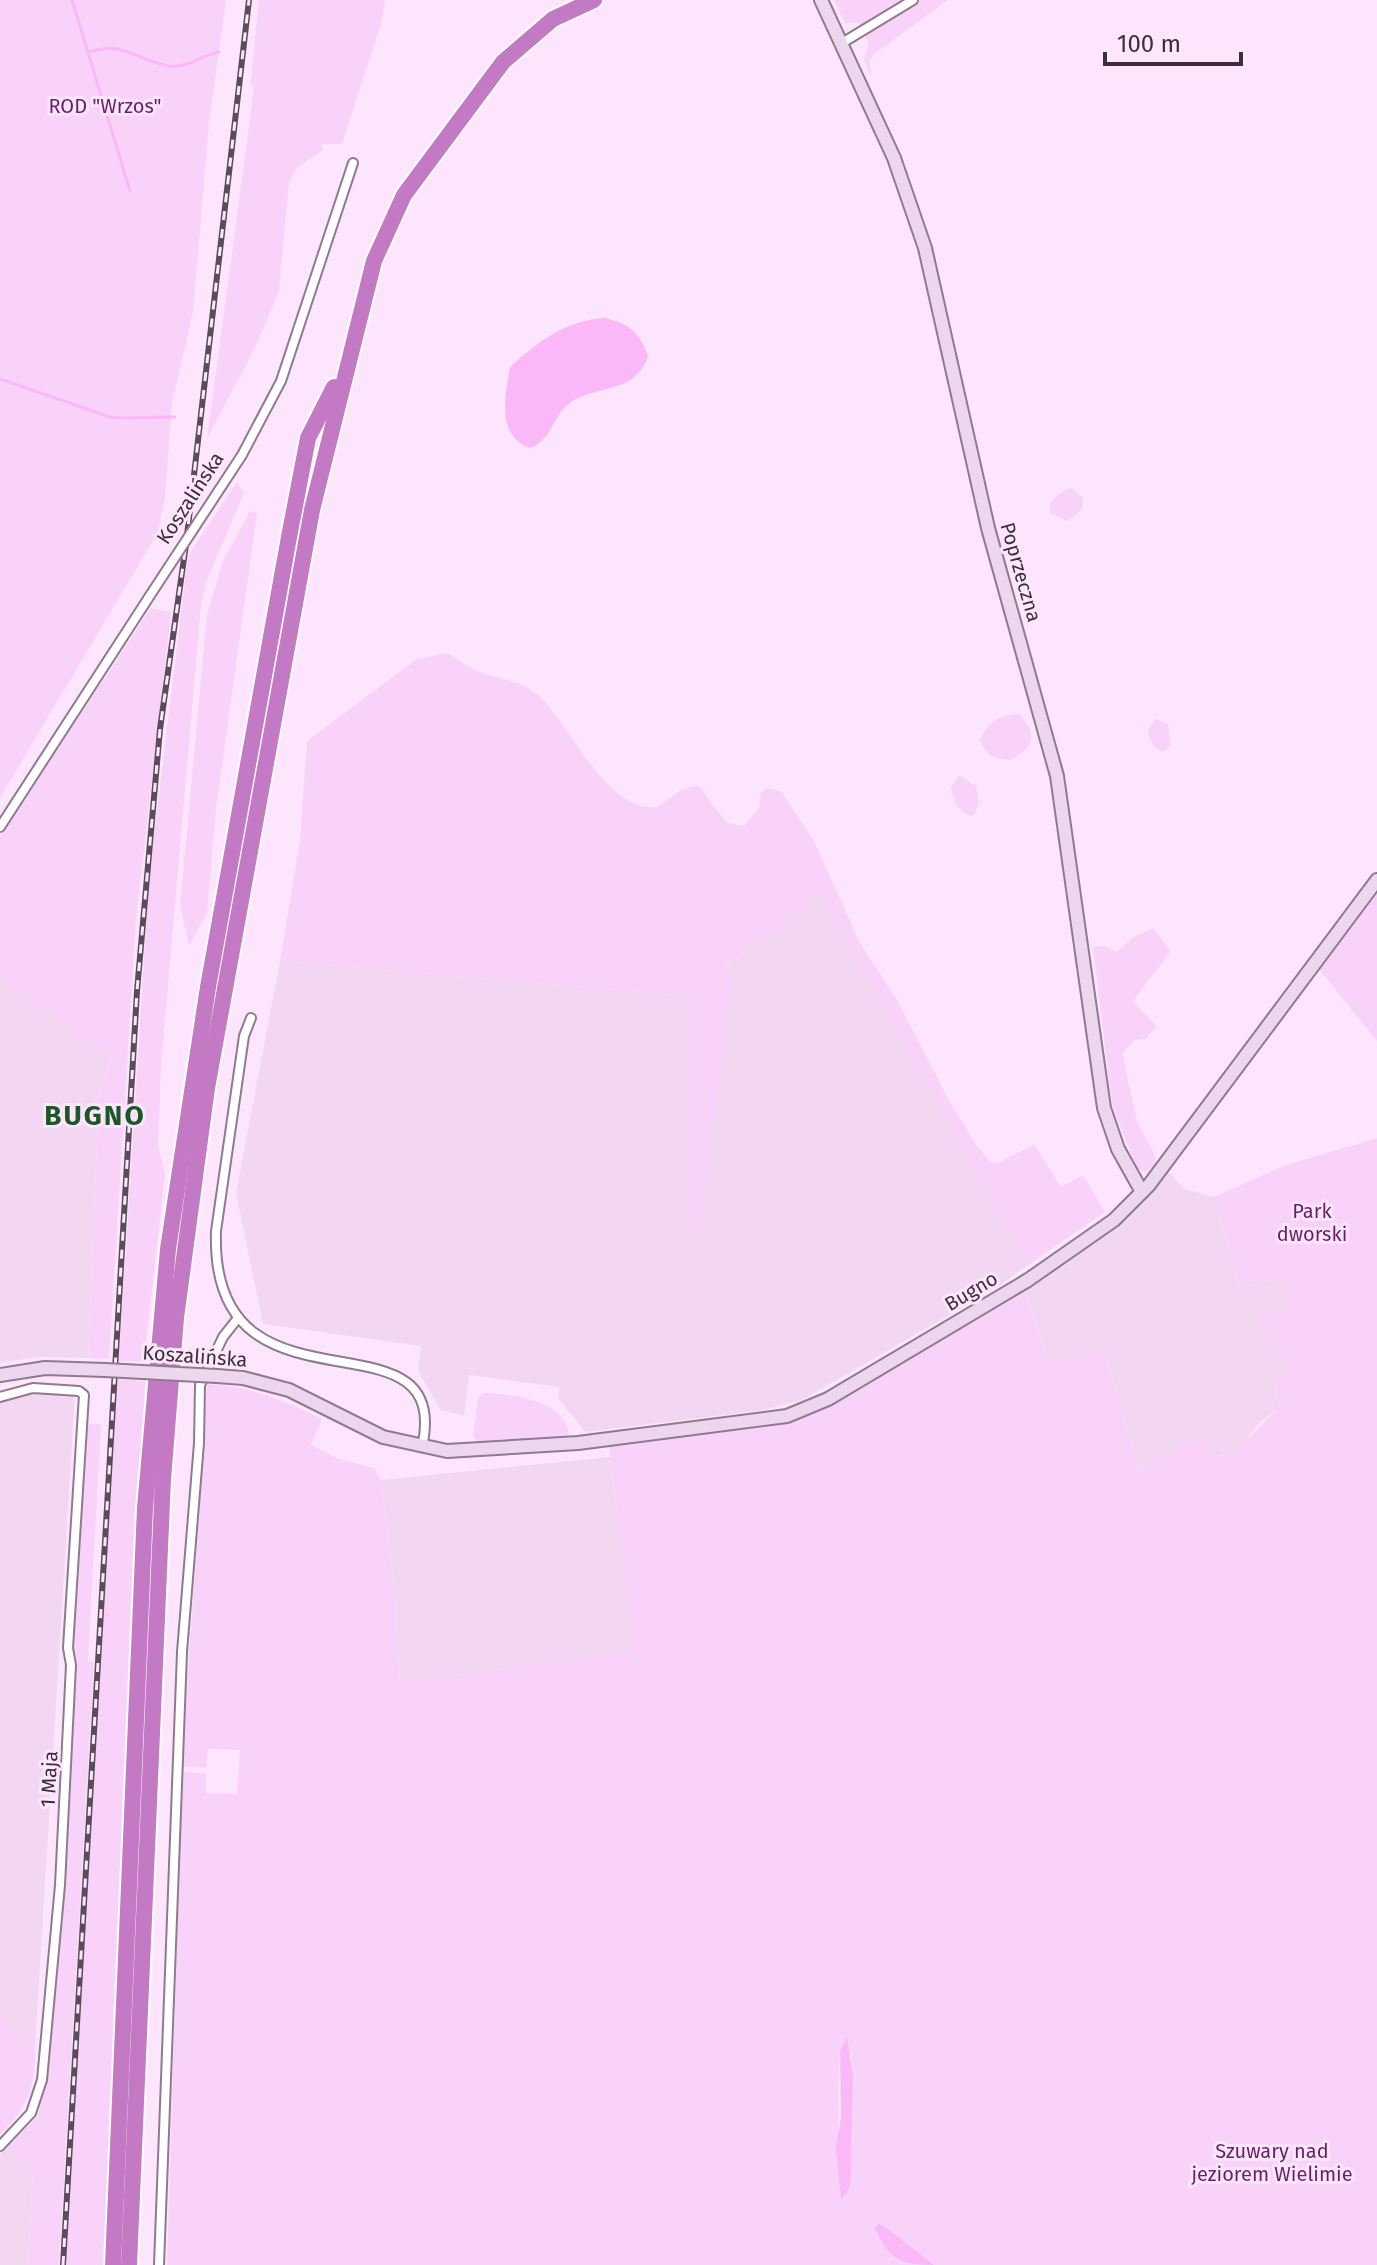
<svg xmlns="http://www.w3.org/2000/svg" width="1377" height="2265" font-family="'Fira Sans',sans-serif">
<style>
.built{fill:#f3d7f2}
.green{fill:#f9d2f9;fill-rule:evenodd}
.water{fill:#fab8f9}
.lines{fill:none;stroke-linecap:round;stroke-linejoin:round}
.stream{stroke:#fab8f9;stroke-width:3}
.street-casing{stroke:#8f7a8e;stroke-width:12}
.secondary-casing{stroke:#8f7a8e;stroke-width:16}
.highway-casing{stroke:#fff;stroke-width:20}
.street{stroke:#fff;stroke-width:8}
.secondary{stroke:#edd7ee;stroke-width:12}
.highway{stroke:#c479c5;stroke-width:16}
.rail-casing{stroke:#584d58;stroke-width:6}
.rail{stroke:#fde6fd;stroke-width:3;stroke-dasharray:9;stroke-linecap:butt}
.street-bridge-casing{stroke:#8f7a8e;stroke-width:12;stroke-linecap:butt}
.secondary-bridge-casing{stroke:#8f7a8e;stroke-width:16;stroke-linecap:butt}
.street-bridge{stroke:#fff;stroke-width:8}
.secondary-bridge{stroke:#edd7ee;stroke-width:12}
.labels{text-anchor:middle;stroke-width:6;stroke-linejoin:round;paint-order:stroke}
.park-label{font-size:20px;fill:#691e6b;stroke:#fde6fd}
.street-label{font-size:20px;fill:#393039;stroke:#fde6fd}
.district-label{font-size:28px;font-weight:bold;letter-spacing:2px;fill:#1c5827;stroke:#fde6fd}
</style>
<rect width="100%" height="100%" fill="#fde6fd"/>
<g class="built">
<polygon points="821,893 1028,1265 996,1288 802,1400 764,1410 585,1432 558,1398 559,1387 469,1375 464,1416 441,1410 418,1371 421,1346 263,1324 236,1193 280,961 688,996"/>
<polygon points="0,980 112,1058 99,1093 88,1358 38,1357 0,1363"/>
<polygon points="1166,1170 1185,1189 1214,1197 1240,1288 1283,1277 1291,1310 1257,1320 1286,1357 1289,1370 1275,1386 1280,1408 1260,1422 1241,1448 1218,1457 1197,1440 1139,1471 1104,1350 1048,1364 1025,1288 1118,1224"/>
<polygon points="32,1392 75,1394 35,2048 0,2014 0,1403"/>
<polygon points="610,1457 635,1651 400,1683 394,1583 381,1480"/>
<polygon points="7,2147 33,2171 28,2265 0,2265 0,2154"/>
</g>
<g class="green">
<polygon points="0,0 226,0 209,124 193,312 172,404 165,498 157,534 0,798"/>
<polygon points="259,0 385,0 382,21 342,144 322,144 323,150 297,168 289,183 279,291 258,342 207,439 254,89 254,85 250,88"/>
<polygon points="834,0 948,0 874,54 869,63 872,78 864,60 869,44 859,23 845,23"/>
<polygon points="237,482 244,493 207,580 201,605 161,1066 158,1144 165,1175 144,1361 119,1361 149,877 188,556"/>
<polygon points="1072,488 1083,498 1082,510 1067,521 1050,513 1050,503 1064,490"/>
<polygon points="250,511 257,513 216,809 207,913 189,946 180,905 207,615 222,563"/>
<polygon points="151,608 171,612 136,920 109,1359 88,1358 99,1093 112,1058 0,980 0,837"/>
<path d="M 448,653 C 458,660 469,668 480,672 C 501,680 521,680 538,695 C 570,723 606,813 657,807 L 681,790 L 698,785 L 727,823 L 744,826 L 759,807 L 761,793 L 767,788 L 782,792 L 814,841 L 860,943 L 897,1000 L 950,1102 L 977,1146 L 991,1162 L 998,1163 L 1034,1144 L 1061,1187 L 1083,1175 L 1105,1212 L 1028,1265 L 821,894 L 726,966 L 733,978 L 699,1229 L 687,1228 L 688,996 L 280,961 L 300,840 L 307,741 L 417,659 Z"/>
<path d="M 1019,714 C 1038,733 1035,747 1011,760 C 994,759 986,756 980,740 C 989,721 998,716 1019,714 Z"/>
<path d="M 1156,719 L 1168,724 L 1171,745 L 1163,752 C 1152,748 1149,739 1148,728 Z"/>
<path d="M 959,775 L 976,786 L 979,804 L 973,816 C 958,815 953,799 951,787 Z"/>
<polygon points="1377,889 1377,1041 1318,968"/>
<polygon points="1153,928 1171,951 1133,1001 1156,1026 1146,1039 1135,1040 1122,1053 1137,1121 1156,1157 1152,1168 1145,1172 1137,1169 1112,1104 1093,947 1105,946 1117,952 1132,938"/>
<path d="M 1377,1138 L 1377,2265 L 167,2265 L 182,1772 L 206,1773 L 206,1793 L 237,1794 L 240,1750 L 208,1749 L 206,1768 L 182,1766 C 189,1638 201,1511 207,1384 C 250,1386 284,1400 322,1419 L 311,1445 L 339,1459 L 374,1468 L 381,1480 L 394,1583 L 400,1683 L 634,1651 L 609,1446 L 766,1425 L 808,1415 L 1025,1288 L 1048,1364 L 1104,1350 L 1139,1471 L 1197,1439 L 1218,1457 C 1244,1452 1259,1423 1280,1408 L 1275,1385 L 1289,1370 L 1286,1357 L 1256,1320 L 1290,1310 L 1282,1277 L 1240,1288 L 1214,1197 L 1283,1166 ZM 840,2051 L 852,2054 C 849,2101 860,2155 841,2199 C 840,2149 836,2101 840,2051 Z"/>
<polygon points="116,1379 145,1381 105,2265 66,2265"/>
<path d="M 484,1393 C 512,1394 568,1400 569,1437 L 478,1445 L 473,1435 L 478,1397 Z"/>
<polygon points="84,1424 101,1424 88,1661 94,1662 59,2265 28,2265 33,2172 7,2147 38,2116 47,2077 77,1666 72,1648"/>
<path d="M 0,2014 L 35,2048 C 36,2085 27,2110 0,2134 Z"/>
</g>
<g class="water">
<path d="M 606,318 C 630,324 640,333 648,356 C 635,394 600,384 571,402 C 553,414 553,439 530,448 C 496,436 505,396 510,367 C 539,341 566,320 606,318 Z"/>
<polygon points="847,2037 853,2076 851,2175 849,2189 841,2200 836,2147 841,2118 840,2051"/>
<path d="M 879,2224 L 884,2226 L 934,2265 C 901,2265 889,2260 875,2228 Z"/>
</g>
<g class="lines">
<g class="stream">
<polyline points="72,0 130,191"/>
<path d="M 89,52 C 125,40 139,62 170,66 C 189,68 201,55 219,52"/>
<polyline points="0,379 113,418 175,417"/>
</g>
<g class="street-casing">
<g id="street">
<polyline points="842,43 913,0"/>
<polyline points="242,455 281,381 353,163"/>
<polyline points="0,827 149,597"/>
<path d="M 251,1018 L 244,1036 L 216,1231 C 209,1433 455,1300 422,1447"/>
<polyline points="0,1397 33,1388 79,1391 84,1395 68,1648 71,1665 60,1885 42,2080 31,2113 0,2146"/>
<polyline points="159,2265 182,1652 199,1443 200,1385 223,1337 238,1318"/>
</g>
</g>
<g class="secondary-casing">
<g id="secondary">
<polyline points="821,0 894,158 925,248 988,528 1057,776 1104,1108 1118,1149 1142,1192"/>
<polyline points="0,1375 45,1368 105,1370"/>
<polyline points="217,1376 243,1378 289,1390 383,1437 447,1451 578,1443 787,1416 828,1399 1028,1280 1114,1220 1149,1185 1377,880"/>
</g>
</g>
<g class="highway-casing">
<g id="highway">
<polyline points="113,2265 145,1508 168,1249 208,987 289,537 308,438 334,387"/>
<polyline points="129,2265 163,1479 176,1318 207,1088 312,510 374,261 404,195 503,62 553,19 594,0"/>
</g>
</g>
<use href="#street" class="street"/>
<use href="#secondary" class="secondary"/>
<use href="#highway" class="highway"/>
<g class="rail-casing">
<polyline id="rail" points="63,2265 137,991 160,729 186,544 249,0"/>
</g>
<use href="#rail" class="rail"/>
<g class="street-bridge-casing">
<polyline id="street-bridge" points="149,597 242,455"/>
</g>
<g class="secondary-bridge-casing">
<polyline id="secondary-bridge" points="105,1370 217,1376"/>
</g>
<use href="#street-bridge" class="street-bridge"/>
<use href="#secondary-bridge" class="secondary-bridge"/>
</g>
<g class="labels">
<g class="park-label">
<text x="105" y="113">ROD "Wrzos"</text>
<text x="1312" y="1218">Park<tspan x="1312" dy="23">dworski</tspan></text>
<text x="1272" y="2158">Szuwary nad<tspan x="1272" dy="23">jeziorem Wielimie</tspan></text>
</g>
<g class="street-label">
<text transform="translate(190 498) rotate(-57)" y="7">Koszalińska</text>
<text transform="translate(1021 572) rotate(74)" y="7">Poprzeczna</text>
<text transform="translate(971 1291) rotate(-31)" y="7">Bugno</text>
<text transform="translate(195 1356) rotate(4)" y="7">Koszalińska</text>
<text transform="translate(49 1779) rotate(-87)" y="7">1 Maja</text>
</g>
<g class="district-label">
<text x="95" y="1125">BUGNO</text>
</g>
</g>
<path d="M1105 52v12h136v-12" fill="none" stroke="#393039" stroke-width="4"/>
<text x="1117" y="52" font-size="24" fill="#393039" stroke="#fde6fd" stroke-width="6" paint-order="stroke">100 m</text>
</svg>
